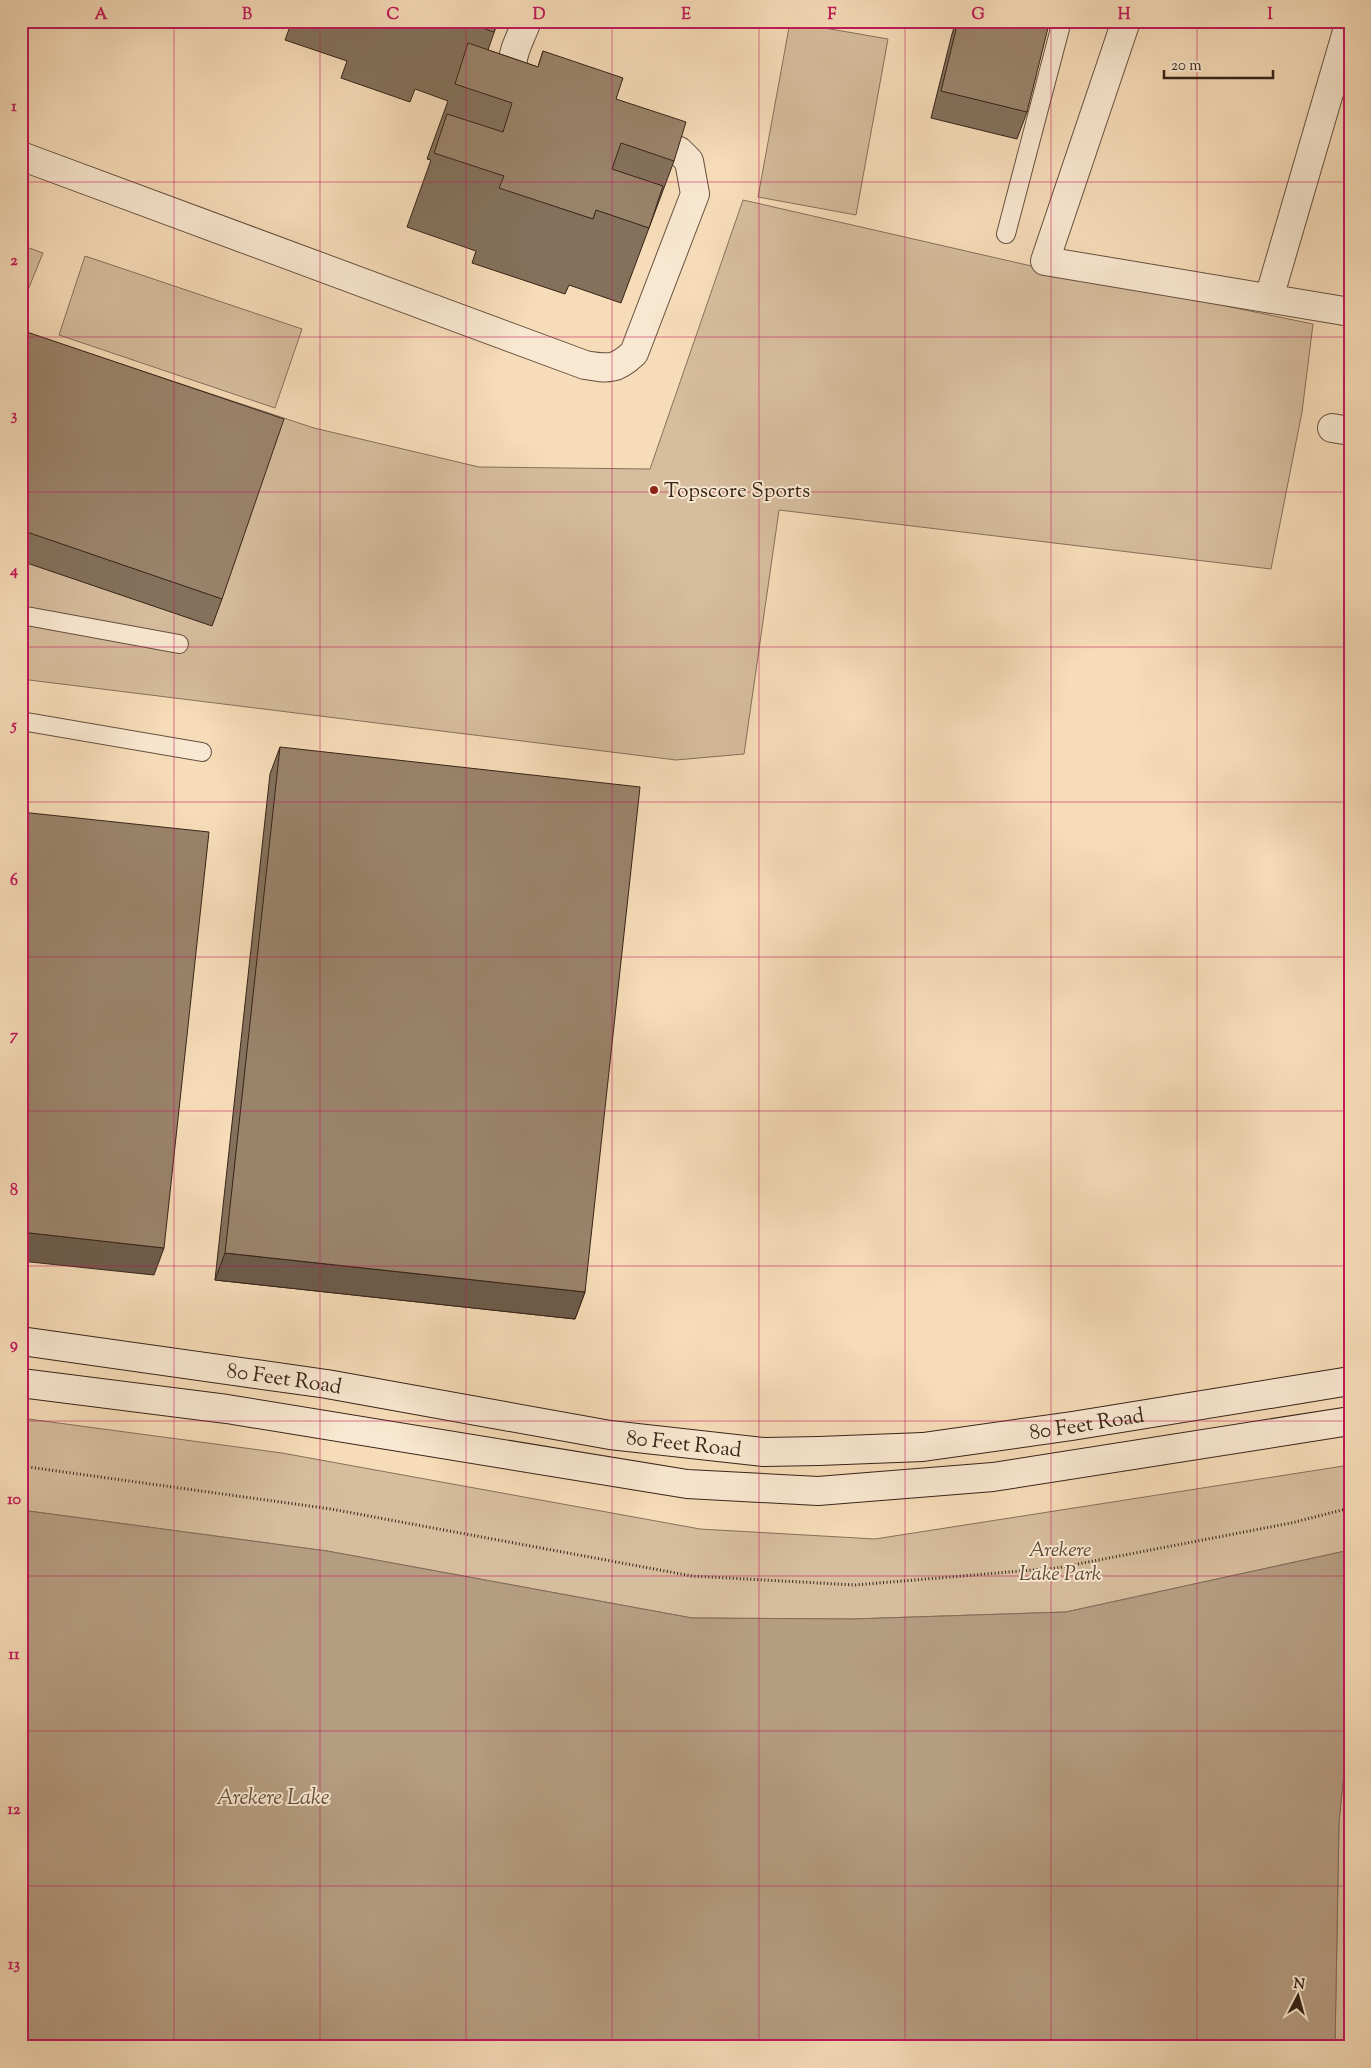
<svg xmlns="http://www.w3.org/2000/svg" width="1371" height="2068" font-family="'Sorts Mill Goudy',serif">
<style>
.green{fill:#d6bd9d;stroke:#86705a}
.water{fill:#b59d82;stroke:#836c58}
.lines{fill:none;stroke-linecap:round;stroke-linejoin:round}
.lane-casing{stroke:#675140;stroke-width:20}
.street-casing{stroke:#675140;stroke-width:30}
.secondary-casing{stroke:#372318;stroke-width:30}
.path{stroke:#372318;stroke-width:3;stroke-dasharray:1 2.5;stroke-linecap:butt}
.lane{stroke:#f9e8d1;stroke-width:18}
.street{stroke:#f9e8d1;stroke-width:28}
.secondary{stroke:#f9e8d1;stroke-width:28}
.wall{fill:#84715c;stroke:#372318}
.shaded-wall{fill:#6c5c4b;stroke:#372318}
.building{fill:#9a836b;stroke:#372318}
.grid{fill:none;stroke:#c2185b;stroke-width:1;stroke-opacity:0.55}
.poi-dot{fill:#8f2418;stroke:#f9e8d1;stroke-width:2}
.labels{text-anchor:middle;stroke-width:4;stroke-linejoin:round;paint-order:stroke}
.poi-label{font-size:21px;fill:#372318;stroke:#f9e8d1;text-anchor:start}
.street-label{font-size:21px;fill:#372318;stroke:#f9e8d1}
.park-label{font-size:21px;font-style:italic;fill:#5f4a39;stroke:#f9e8d1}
.water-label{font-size:22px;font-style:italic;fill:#634e3d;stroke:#f9e8d1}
.neatline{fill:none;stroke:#c2185b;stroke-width:2}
.grid-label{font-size:16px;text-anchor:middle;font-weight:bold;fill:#c2185b}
</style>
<rect width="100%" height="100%" fill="#f6dcb8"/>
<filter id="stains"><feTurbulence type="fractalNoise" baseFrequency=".004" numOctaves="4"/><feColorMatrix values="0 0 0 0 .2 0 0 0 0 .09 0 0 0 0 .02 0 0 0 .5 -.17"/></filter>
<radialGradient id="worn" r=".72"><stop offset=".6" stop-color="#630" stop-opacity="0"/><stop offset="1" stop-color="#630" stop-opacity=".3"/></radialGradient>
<g class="green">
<polygon points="790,22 888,39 856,215 758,197"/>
<polygon points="743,200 1027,265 1313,324 1302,412 1271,569 779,510 744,754 676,760 21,679 21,331 314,428 479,467 650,469"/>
<polygon points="21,245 43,253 21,307"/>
<polygon points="85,256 302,329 275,408 59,335"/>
<polygon points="21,1418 282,1453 700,1529 875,1539 1350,1465 1350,1550 1066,1612 853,1619 692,1618 327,1551 21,1510"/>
<polygon points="1350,1715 1350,2047 1335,2047 1339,1821"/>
</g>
<polygon class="water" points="21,1510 327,1551 692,1618 853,1619 1066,1612 1350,1550 1350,1715 1339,1821 1335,2047 21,2047"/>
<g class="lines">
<g class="lane-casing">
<g id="lane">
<polyline points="1006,234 1062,21"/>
<polyline points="21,615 179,644"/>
<polyline points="21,721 202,752"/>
</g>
</g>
<g class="street-casing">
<g id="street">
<polyline points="1126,21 1045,261 1350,312"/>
<path d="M 525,92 C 502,65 516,50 527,21"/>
<path d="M 21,156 L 585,365 C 609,369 616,370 634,353 L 695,194 L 689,161 L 679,151 L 642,135"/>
<polyline points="1269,298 1350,21"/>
<polyline points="1332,428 1350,431"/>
</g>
</g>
<g class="secondary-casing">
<g id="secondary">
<path id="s1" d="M 21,1341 L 327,1384 L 610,1435 L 764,1452 L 819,1451 L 923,1447 L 1072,1426 L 1350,1381"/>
<polyline points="21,1383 227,1409 687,1484 818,1491 993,1477 1350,1421"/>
</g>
</g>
<polyline class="path" points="21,1466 331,1509 692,1576 855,1585 1057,1568 1291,1523 1350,1508"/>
<use href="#lane" class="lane"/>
<use href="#street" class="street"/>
<use href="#secondary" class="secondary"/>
</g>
<g class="wall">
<polygon points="292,21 498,21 488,50 538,67 543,51 616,99 674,161 621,303 569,285 565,294 472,263 476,251 407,227 431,160 427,159 448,101 415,89 410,102 341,78 347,61 285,40"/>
<polygon points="956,21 1020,21 1027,112 1017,139 931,118 952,34"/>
<polygon points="21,330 222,599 212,626 21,561"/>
<polygon points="280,747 585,1292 575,1319 215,1280 270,774"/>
</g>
<g class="shaded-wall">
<polygon points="21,1232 164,1248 154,1275 21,1261"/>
<polygon points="225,1253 585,1292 575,1319 215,1280"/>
</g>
<g class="building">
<polygon points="21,21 24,21 21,29"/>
<polygon points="422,21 440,21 438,27"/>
<polygon points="462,21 498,21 494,32"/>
<polygon points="958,21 1020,21 1048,28 1027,112 941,91"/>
<polygon points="468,43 538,67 543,51 623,78 616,99 686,122 674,161 621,143 612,169 663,186 649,228 596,210 593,219 499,188 504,176 434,153 447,114 503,132 512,103 455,84"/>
<polygon points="21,330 284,419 222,599 21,530"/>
<polygon points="280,747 640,787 585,1292 225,1253"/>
<polygon points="21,812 209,832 164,1248 21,1232"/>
</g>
<path class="grid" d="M 174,21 L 174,2047M 320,21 L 320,2047M 466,21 L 466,2047M 612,21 L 612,2047M 759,21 L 759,2047M 905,21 L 905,2047M 1051,21 L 1051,2047M 1197,21 L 1197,2047M 21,182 L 1350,182M 21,337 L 1350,337M 21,492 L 1350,492M 21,647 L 1350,647M 21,802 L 1350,802M 21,957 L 1350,957M 21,1111 L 1350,1111M 21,1266 L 1350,1266M 21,1421 L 1350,1421M 21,1576 L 1350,1576M 21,1731 L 1350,1731M 21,1886 L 1350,1886"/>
<circle class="poi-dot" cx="654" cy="490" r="5"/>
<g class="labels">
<g class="poi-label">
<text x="664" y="497">Topscore Sports</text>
</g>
<g class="street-label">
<text dy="7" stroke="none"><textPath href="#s1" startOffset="266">80 Feet Road</textPath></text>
<text dy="7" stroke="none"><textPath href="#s1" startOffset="1076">80 Feet Road</textPath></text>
<text dy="7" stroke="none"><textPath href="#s1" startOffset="671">80 Feet Road</textPath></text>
</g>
<g class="park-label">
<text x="1060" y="1556">Arekere<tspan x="1060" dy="24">Lake Park</tspan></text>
</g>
<g class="water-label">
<text x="273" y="1804">Arekere Lake</text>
</g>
</g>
<rect width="1371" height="2068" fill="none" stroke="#f6dcb8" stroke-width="55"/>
<g transform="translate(1298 1996) rotate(6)" stroke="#f9e8d1" stroke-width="4" paint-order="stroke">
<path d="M0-4L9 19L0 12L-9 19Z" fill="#372318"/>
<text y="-8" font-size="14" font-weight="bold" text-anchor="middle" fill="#372318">N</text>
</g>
<path d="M1164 70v8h109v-8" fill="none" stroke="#372318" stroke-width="2.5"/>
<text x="1171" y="70" font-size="15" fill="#372318" stroke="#f9e8d1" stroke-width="4" paint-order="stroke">20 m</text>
<rect x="28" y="28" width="1316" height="2012" class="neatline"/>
<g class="grid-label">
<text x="101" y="19">A</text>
<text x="247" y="19">B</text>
<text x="393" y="19">C</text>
<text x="539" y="19">D</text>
<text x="686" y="19">E</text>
<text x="832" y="19">F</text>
<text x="978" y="19">G</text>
<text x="1124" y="19">H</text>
<text x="1270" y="19">I</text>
<text x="14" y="111">1</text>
<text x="14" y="265">2</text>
<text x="14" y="420">3</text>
<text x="14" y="575">4</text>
<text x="14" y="730">5</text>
<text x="14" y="885">6</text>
<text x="14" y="1040">7</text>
<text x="14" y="1195">8</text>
<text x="14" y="1349">9</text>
<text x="14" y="1504">10</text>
<text x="14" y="1659">11</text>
<text x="14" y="1814">12</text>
<text x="14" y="1969">13</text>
</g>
<rect width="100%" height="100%" filter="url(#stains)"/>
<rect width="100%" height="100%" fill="url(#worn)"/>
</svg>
